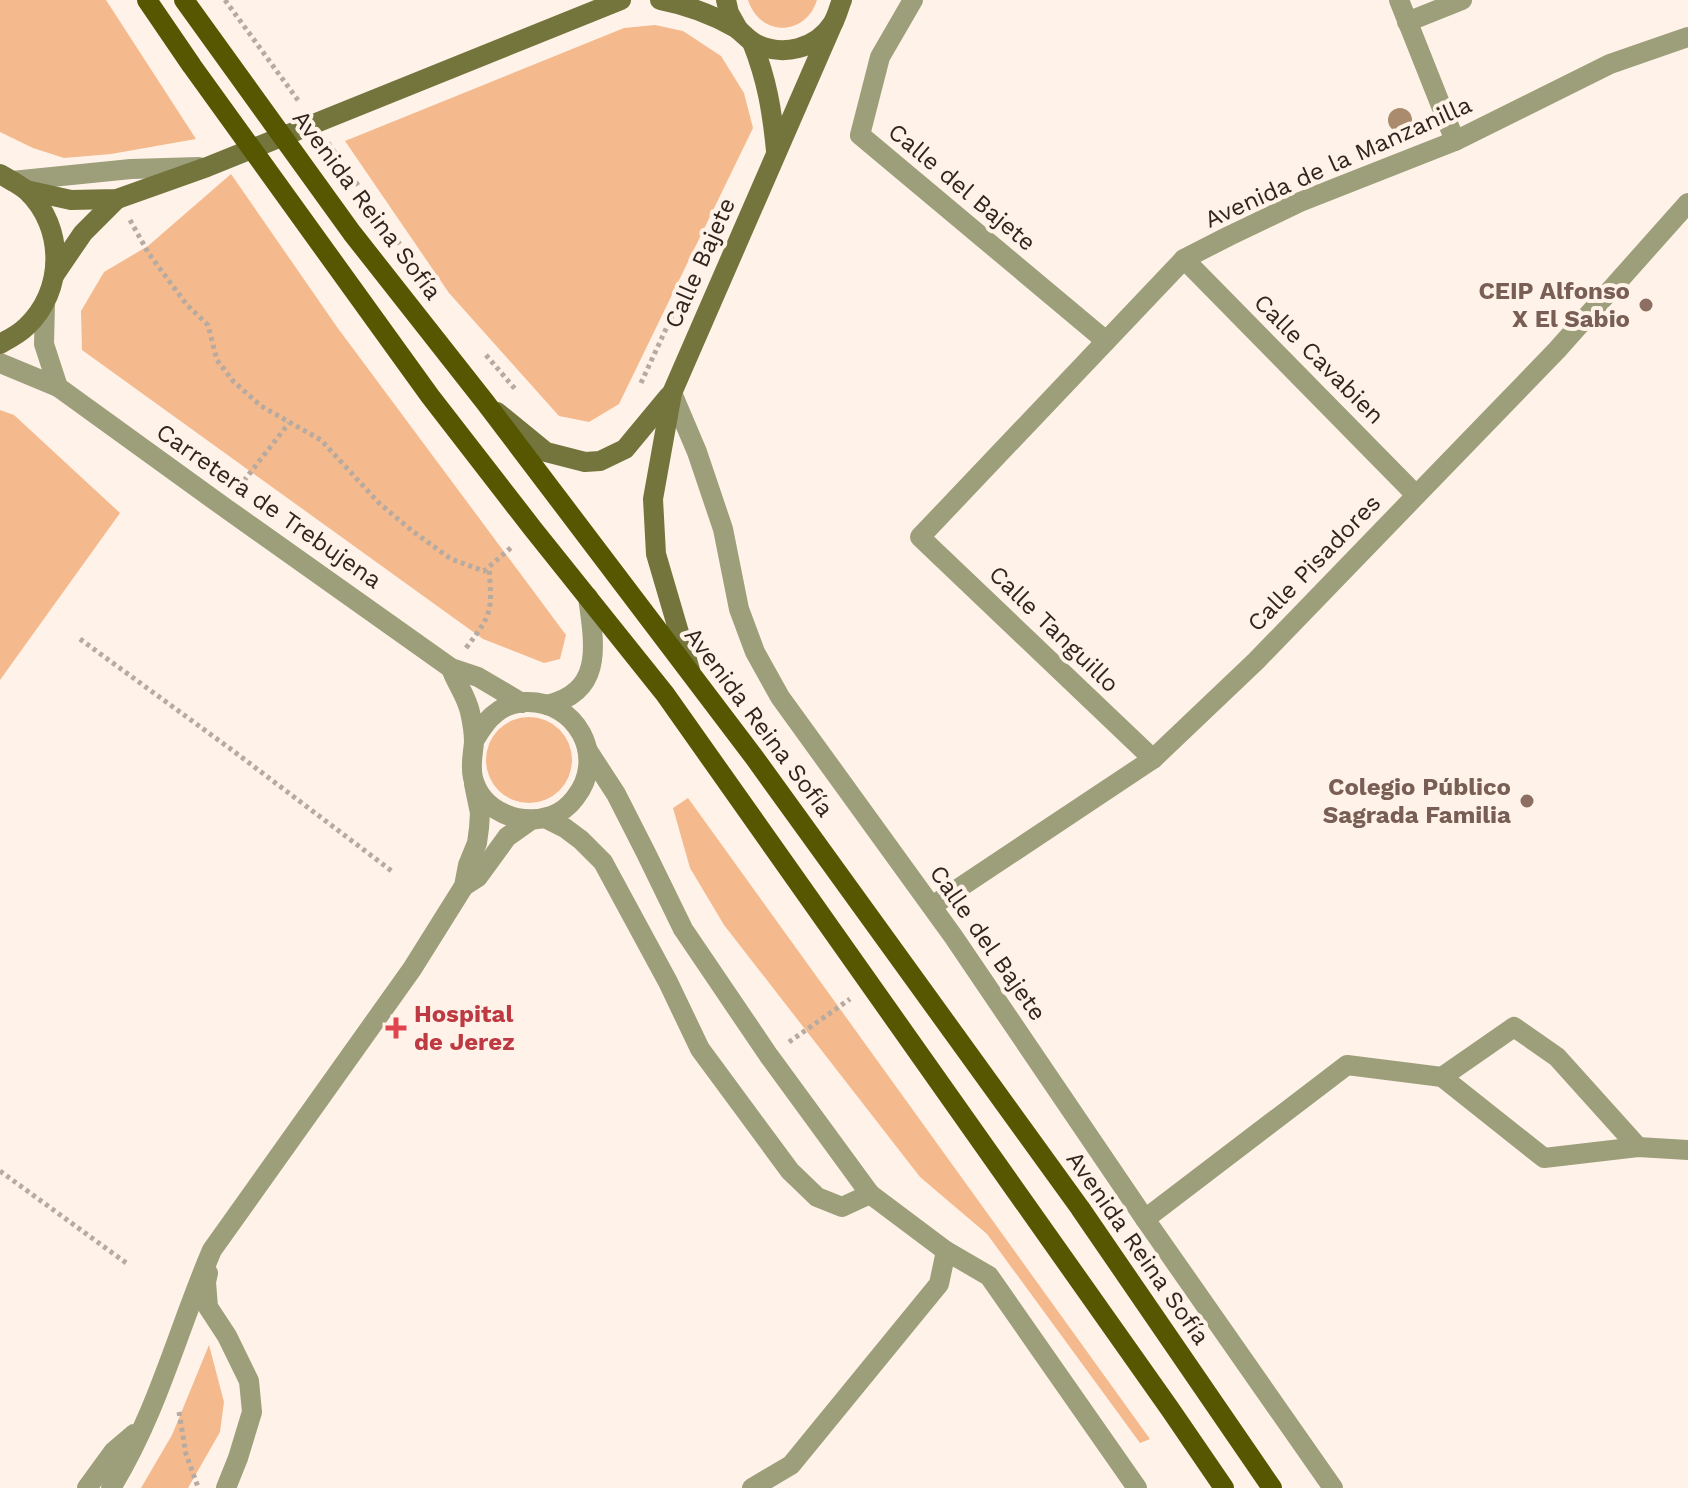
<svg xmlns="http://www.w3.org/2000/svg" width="1688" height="1488" font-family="'Work Sans',sans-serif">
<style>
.green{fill:#f4ba8e}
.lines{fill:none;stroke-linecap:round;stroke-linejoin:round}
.path{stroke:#b6aaa1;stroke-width:5;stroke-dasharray:4 4;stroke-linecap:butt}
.service{stroke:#9c9f7a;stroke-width:20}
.minor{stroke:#9c9f7a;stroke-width:20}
.tertiary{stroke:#9c9f7a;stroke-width:20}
.secondary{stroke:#73753d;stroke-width:20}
.primary{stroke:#565700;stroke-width:20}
.tree{fill:#ab8b6e}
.education-dot{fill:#8d6e63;stroke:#fff2e9;stroke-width:3}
.health-dot{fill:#e0444e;stroke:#fff2e9;stroke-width:3}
.labels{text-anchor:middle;stroke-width:8;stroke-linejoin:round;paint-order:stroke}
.street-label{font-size:24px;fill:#31261d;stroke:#fff2e9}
.education-label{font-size:24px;font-weight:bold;fill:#785e54;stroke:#fff2e9;text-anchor:end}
.health-label{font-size:24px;font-weight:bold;fill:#be3a42;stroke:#fff2e9;text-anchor:start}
</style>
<rect width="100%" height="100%" fill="#fff2e9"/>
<g class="green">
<polygon points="0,0 106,0 196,139 111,154 64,158 33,148 0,132"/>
<path d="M 748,0 L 817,0 C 805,37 760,37 748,0 Z"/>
<polygon points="655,25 683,31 721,56 744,93 753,128 619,404 589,422 559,416 449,293 345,141 624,28"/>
<polygon points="231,174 337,327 566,635 560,659 544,663 483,639 82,350 81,311 104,272 148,246"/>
<polygon points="0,410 14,415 120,513 0,680"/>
<circle cx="529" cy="760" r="43"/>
<polygon points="688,798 1150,1439 1140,1443 987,1234 920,1177 724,925 690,868 673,808"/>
<polygon points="209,1345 224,1402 220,1432 188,1488 141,1488 172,1435"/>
</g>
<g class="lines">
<g class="path">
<polyline points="225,0 300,103"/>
<polyline points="328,143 406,253"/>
<polyline points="130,220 149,254 187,305 208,325 217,360 233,381 261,406 321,440 379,503 411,530 451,559 484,571 513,546"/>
<polyline points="486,355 516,390"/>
<polyline points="641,383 677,305"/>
<polyline points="239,487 289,423"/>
<polyline points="80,639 232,750 393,872"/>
<path d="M 466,648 C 493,613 492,611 489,567"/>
<polyline points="789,1042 850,999"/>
<polyline points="0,1171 129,1265"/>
<polyline points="179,1412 186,1454 198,1487"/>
</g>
<g class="service">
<polyline points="12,181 131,169 199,167"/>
<polyline points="588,751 616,794 646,853 683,929 769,1056 870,1194 946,1251 989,1276 1137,1488"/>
<polyline points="545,818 565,828 581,840 603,862 668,982 700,1049 790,1171 817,1197 842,1207 870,1194"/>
<polyline points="464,886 478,877 507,837 531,820"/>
<polyline points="208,1273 206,1282 208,1307 227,1336 249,1381 252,1412 238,1458 226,1488"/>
<polyline points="87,1488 114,1451 134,1434"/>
<path d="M 111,1488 C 157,1414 178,1329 212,1250 L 412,969 L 464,886 L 468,865 L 477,843 L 479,828 L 480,813 L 474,784"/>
<polyline points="752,1488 791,1465 939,1284 946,1251"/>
</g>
<g class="minor">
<polyline points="913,0 880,57 860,135 1106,341"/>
<polyline points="1399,0 1455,141"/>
<polyline points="1407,22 1462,0"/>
<polyline points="1184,259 1416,495"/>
<polyline points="672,393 697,452 723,529 739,609 755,652 780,697 953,936 1145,1219 1333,1488"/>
<path d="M 547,705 C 605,691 594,643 588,597"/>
<polyline points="1153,759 920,537 1184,259 1229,236 1300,202 1455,141 1610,64 1688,37"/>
<polyline points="932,906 1153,759 1256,661 1557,350 1688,203"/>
<polyline points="1442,1077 1544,1158 1638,1147 1688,1150"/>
<polyline points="1145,1219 1347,1065 1442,1077 1514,1027 1557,1057 1638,1147"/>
</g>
<g class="tertiary">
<polyline points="45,303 44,344 58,387"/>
<polyline points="0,363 58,387 224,507 451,668 478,677 522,703"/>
<path d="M 451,668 C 456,683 466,695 470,712 C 472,721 474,732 474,742 C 473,755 470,765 473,778 C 482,812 520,826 551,816 C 560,813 569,806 575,798 C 608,757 576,699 524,702 C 514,703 503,707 496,713 C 486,720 480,731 474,741"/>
</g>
<g class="secondary">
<path d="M 660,0 C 686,5 713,15 736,28 C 743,33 748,40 756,44 C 783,57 816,49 833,23 C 837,16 839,7 842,0"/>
<polyline points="726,0 729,13 738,29"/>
<path d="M 752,42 C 767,80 772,110 776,151"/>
<path d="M 0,174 C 8,179 19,184 27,191 C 65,227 65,291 26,327 C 19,334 9,339 0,344"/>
<polyline points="26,190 71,200 117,199 207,167 621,0"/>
<polyline points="55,274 83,233 117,199"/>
<polyline points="497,412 546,452 585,462 600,461 625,449 669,396"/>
<polyline points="690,670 656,554 653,499 672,393 834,21"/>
</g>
<g class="primary">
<polyline points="147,0 192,66 430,396 533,529 665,694 1170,1409 1224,1488"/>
<polyline points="184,0 352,233 485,402 754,757 1080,1208 1272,1488"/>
</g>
</g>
<circle class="tree" cx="1400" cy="120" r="12"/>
<g class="education-dot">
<circle cx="1646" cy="305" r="8"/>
<circle cx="1527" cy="801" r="8"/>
</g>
<path class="health-dot" d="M392 1016h8v8h8v8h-8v8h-8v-8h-8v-8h8z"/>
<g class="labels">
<g class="street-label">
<text transform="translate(1338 162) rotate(-24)" y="8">Avenida de la Manzanilla</text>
<text transform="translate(962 187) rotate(40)" y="8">Calle del Bajete</text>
<text transform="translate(367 205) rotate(53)" y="8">Avenida Reina Sofía</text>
<text transform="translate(700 263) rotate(-66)" y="8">Calle Bajete</text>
<text transform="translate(1319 359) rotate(45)" y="8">Calle Cavabien</text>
<text transform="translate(269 506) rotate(35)" y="8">Carretera de Trebujena</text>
<text transform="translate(1314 563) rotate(-46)" y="8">Calle Pisadores</text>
<text transform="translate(1054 629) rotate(44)" y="8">Calle Tanguillo</text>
<text transform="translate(759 722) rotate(53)" y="8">Avenida Reina Sofía</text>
<text transform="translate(988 943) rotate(55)" y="8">Calle del Bajete</text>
<text transform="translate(1138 1248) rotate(55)" y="8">Avenida Reina Sofía</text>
</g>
<g class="education-label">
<text x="1630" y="299">CEIP Alfonso<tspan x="1630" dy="28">X El Sabio</tspan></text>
<text x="1511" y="795">Colegio Público<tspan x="1511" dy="28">Sagrada Familia</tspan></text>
</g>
<g class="health-label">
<text x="414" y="1022">Hospital<tspan x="414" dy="28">de Jerez</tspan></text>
</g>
</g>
</svg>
